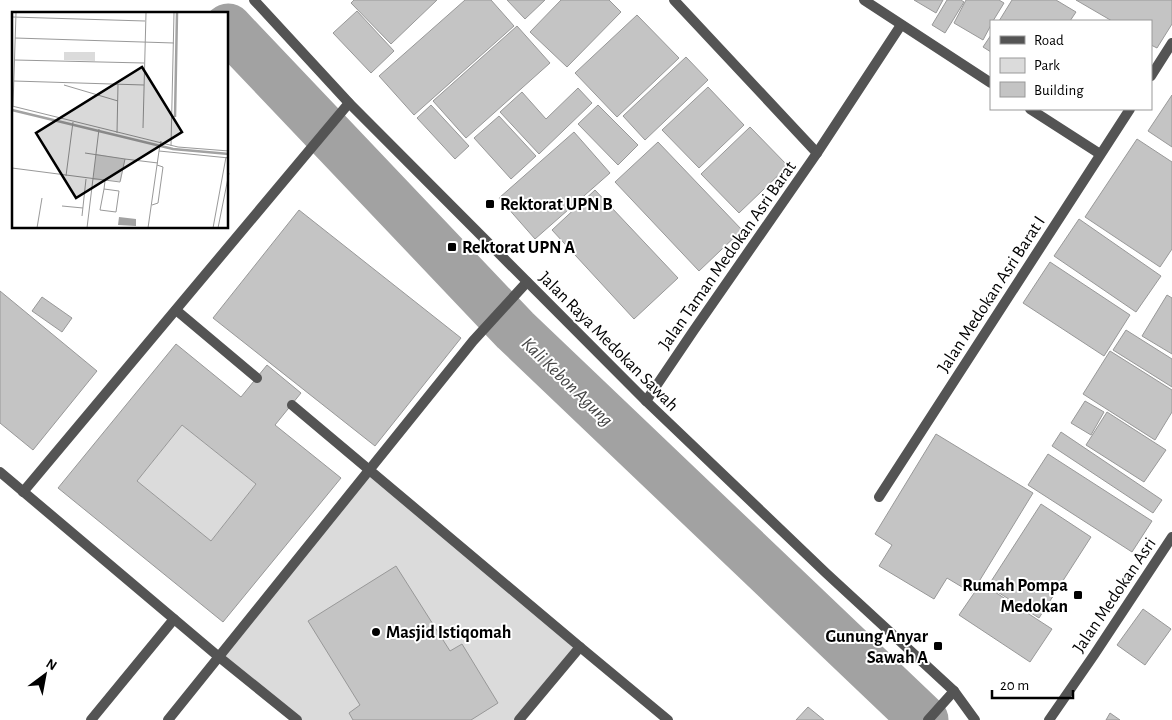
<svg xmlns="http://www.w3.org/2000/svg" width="1172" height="720" font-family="'Alegreya Sans',sans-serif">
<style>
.green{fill:#dbdbdb}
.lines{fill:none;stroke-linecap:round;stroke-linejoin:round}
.river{stroke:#a2a2a2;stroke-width:49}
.building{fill:#c4c4c4;stroke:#989898;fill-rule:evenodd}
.service{stroke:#545454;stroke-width:10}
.minor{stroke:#545454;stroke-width:10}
.tertiary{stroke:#545454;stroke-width:10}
.poi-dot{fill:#000;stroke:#fff;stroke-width:2}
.labels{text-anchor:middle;stroke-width:4;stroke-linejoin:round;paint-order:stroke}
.poi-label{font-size:18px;font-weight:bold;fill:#000;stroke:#fff;text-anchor:start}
.street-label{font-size:18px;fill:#000;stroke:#fff}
.water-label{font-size:19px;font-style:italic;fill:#434343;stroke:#fff}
.inset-river{fill:none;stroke:#a2a2a2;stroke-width:2.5}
.inset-road{fill:none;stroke:#999;stroke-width:1}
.view{fill:#000;fill-opacity:0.15;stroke:#000;stroke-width:2.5}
.inset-edge{fill:none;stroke:#000;stroke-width:2.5}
</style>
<rect width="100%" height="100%" fill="#fff"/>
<g class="green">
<polygon points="182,425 256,484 211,541 137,481"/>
<polygon points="370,469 580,647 518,720 297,720 219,657"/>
</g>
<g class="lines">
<polyline class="river" points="228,28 515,330 924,720"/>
</g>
<g class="building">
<polygon points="354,0 437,0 391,44 351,3"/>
<polygon points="465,0 491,0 514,26 414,115 379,76"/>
<polygon points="507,0 545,0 525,19"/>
<polygon points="561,0 609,0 621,12 567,67 530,32"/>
<polygon points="914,0 943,0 936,13"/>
<polygon points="947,0 961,0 964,2 945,33 932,25"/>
<polygon points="966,0 999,0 1004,3 993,21 991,21 991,25 983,40 954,23"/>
<polygon points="1012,0 1056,0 1076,12 1070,21 999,21"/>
<polygon points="1076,0 1172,0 1172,24 1157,48 1151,45 1151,21 1112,21"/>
<polygon points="357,11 394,51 371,73 333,33"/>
<polygon points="637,15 679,58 617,117 575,73"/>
<polygon points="517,26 550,63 466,138 433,101"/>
<polygon points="991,35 991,52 983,47"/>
<polygon points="686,57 708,80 645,140 623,116"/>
<polygon points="708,87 744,125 699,168 662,130"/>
<polygon points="578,88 592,103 539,154 500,112 522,92 546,119"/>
<polygon points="1172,95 1172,147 1148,131"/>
<polygon points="431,105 469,146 455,159 417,118"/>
<polygon points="598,105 638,145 618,165 578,124"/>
<polygon points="499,116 536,156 511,179 474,138"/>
<polygon points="750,127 788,166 739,213 701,174"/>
<polygon points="574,132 610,173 535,239 499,198"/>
<polygon points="1137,139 1172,162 1172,249 1160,267 1085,217"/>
<polygon points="658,142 742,230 699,271 615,182"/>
<polygon points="595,190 678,278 634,319 552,230"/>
<polygon points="299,210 461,338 375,446 213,318"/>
<polygon points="1079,219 1161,276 1136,312 1054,256"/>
<polygon points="1050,262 1130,315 1104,356 1023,303"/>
<polygon points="0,291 97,371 33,450 0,423"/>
<polygon points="1167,295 1172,298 1172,354 1142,336"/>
<polygon points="42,297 72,318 62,332 32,311"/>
<polygon points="1126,330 1172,359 1172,387 1113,350"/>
<path d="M 176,344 L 241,397 L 267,365 L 301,393 L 275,425 L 341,478 L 223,622 L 58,488 ZM 182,425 L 256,484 L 211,541 L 137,481 Z"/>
<polygon points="1110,351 1172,390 1172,412 1155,440 1083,394"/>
<polygon points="1085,401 1104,412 1091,435 1071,423"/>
<polygon points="1107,412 1166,450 1144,482 1086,445"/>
<polygon points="1061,432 1162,500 1153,513 1052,446"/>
<polygon points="936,434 1033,493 972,593 947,578 934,599 879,566 892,545 875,534"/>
<polygon points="1048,454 1152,521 1132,552 1028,485"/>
<polygon points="1041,504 1091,537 1039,618 988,586"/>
<polygon points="396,566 450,651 462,644 498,703 471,720 353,720 349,713 360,705 308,621"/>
<polygon points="981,583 1052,629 1030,662 959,615"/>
<polygon points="1143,609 1171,629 1145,665 1117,645"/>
<polygon points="808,707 824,720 796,720"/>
<polygon points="1110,713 1120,720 1106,720"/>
</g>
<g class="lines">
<g class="service">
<polyline points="176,310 257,378"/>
<polyline points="292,405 580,647 519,720"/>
<polyline points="0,472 219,657 297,720"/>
<polyline points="23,492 349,103"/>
<polyline points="580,647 668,720"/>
<polyline points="91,720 174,619"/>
<polyline points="168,720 473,341 527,282"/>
</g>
<g class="minor">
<polyline points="674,0 817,153"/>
<polyline points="864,0 991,83"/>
<polyline points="1151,76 1172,43"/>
<polyline points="1030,109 1100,154"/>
<polyline points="646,401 694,330 817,153 901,25"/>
<polyline points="879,497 1130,109"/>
</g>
<g class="tertiary">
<polyline points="254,0 349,103 646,401 826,573 954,691 975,720"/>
<polyline points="928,720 954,691"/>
<polyline points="1049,720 1094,655 1172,537"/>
</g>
</g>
<g class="poi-dot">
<rect x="485" y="199" width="10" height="10" rx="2.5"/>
<rect x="447" y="242" width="10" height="10" rx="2.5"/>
<rect x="1073" y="590" width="10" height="10" rx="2.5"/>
<circle cx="376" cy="632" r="5"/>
<rect x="933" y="641" width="10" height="10" rx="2.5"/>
</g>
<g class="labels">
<g class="poi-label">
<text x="500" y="210">Rektorat UPN B</text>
<text x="462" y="253">Rektorat UPN A</text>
<text x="1068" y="591" text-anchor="end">Rumah Pompa<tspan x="1068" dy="21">Medokan</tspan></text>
<text x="386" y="638">Masjid Istiqomah</text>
<text x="928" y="642" text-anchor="end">Gunung Anyar<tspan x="928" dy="21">Sawah A</tspan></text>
</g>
<g class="street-label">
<text transform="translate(727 255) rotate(-55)" y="6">Jalan Taman Medokan Asri Barat</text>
<text transform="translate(991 294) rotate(-57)" y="6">Jalan Medokan Asri Barat I</text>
<text transform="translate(609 341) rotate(45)" y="6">Jalan Raya Medokan Sawah</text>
<text transform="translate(1114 595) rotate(-56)" y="6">Jalan Medokan Asri</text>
</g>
<g class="water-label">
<text transform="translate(568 381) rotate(44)" y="7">Kali Kebon Agung</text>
</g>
</g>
<g transform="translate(12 12)">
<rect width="216" height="216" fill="#fff"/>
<path d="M 52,40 L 83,40 L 83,49 L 52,48 ZM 84,142 L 113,147 L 109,169 L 81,168 Z" fill="#dbdbdb"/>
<path d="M 107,205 L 124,207 L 124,214 L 106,213 Z" fill="#a2a2a2"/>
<path class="inset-river" d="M 0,98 L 161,137 L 217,142M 163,105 L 165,1"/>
<path class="inset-road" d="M 0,5 L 133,9M 3,26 L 162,31M 3,48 L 132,51M 2,69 L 132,73M 52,73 L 106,89M 0,94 L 166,135 L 217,139M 1,94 L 4,1M 131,116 L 134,1M 105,121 L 106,72M 149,129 L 147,139 L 217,146M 159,134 L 162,1M 113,147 L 146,151M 0,156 L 108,170 L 113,147 L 73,141M 54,164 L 61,110M 92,177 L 107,179 L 104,200 L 88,198 L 92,177 L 93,169M 140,193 L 146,191 L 151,155 L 145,153M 50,194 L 71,196M 70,204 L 74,167M 25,216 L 30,186M 75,216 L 87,117M 136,216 L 147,139M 201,216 L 214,145M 206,216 L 217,161"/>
<path class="view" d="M 130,55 L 170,120 L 64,186 L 24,121 Z"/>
<rect width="216" height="216" class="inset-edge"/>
</g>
<rect x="990" y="20" width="162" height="90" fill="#ffffff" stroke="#999999"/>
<rect x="1000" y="36" width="25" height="8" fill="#545454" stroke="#999999"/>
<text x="1034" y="45" font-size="15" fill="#000000">Road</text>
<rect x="1000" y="58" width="25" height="15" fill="#dbdbdb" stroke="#999999"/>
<text x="1034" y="70" font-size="15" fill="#000000">Park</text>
<rect x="1000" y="82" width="25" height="15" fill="#c4c4c4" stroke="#999999"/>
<text x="1034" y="95" font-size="15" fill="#000000">Building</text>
<g transform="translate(45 675) rotate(32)" stroke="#ffffff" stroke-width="4" paint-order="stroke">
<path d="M0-4L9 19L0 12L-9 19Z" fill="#000000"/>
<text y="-8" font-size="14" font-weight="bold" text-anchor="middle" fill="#000000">N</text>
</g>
<path d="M992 690v8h81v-8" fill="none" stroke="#000000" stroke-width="2.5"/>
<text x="1000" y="690" font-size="15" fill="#000000" stroke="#ffffff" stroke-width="4" paint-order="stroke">20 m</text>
</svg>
